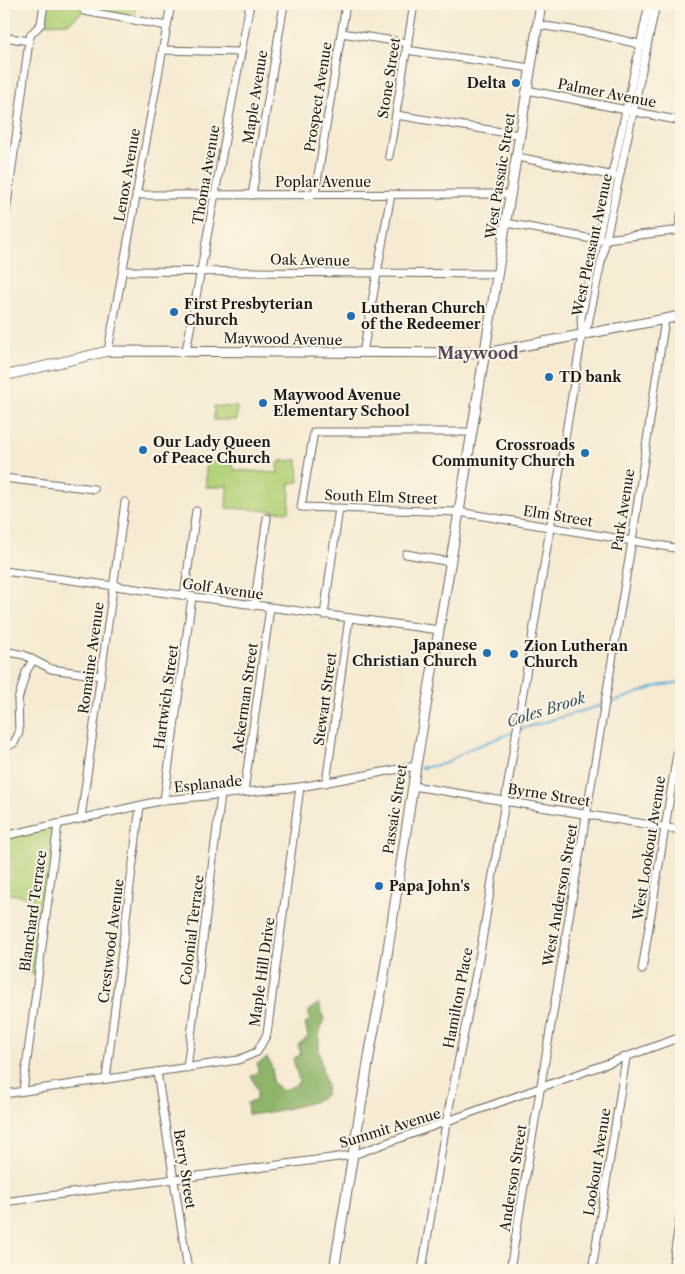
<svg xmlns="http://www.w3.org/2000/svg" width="685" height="1274" font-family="'Libre Caslon Text',serif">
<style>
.green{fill:#b3d279;stroke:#68774a}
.forest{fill:#8eb469;stroke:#556842}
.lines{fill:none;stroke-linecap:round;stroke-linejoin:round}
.stream{stroke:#57aed4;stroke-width:2}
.minor-casing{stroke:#68645c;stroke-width:9}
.major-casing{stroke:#68645c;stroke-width:11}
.minor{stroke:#fff;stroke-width:7}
.major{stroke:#fff;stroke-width:9}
.poi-dot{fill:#1f6fb2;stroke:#fcf5e5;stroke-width:2}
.labels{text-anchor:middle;stroke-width:4;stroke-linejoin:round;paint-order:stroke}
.street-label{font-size:14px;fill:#1c1c1c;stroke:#fcf5e5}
.poi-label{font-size:14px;font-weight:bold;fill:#1c1c1c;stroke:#fcf5e5;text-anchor:start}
.water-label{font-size:15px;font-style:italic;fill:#345666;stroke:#fcf5e5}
.quarter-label{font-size:16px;font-weight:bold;fill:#56495b;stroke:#fcf5e5}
</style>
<rect width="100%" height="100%" fill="#fcf5e5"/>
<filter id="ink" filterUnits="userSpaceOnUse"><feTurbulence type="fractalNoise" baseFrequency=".02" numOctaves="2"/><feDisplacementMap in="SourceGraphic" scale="10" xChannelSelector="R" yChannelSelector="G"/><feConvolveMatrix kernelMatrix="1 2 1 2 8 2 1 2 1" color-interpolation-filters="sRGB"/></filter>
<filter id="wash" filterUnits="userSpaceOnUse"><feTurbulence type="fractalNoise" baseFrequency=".0096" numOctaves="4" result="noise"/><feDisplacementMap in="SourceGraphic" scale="20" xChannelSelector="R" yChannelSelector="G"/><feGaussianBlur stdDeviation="1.12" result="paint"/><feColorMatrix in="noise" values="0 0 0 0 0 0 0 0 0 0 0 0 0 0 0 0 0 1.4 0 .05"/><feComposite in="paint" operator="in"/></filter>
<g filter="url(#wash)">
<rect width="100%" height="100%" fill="#f6ead2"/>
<g class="green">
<polygon points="44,4 136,4 134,20 84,11 69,23 41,24"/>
<polygon points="214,406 237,407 237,420 214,420"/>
<polygon points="298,460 299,482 290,483 289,512 226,508 227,485 222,487 206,487 206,461 231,461 235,470 278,473 277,466 280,461"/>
<polygon points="58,824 47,900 44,900 35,974 25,973 34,898 4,893 4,836"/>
</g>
<path class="forest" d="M 319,1003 L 324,1019 C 316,1038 319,1053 323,1073 C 324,1080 328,1086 326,1093 C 324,1095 323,1098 321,1099 C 311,1104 258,1116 248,1114 L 247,1103 L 255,1101 L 258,1091 L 251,1076 L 258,1072 L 257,1064 L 267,1058 C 273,1065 273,1073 272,1082 L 282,1091 L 296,1085 L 299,1081 L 293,1059 L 301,1054 L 298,1045 L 308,1037 L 305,1023 L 312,1019 L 309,1018 L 309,1010 Z"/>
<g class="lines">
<g class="stream">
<polyline points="607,704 658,686 681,682"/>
<polyline points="518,730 602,705"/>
<polyline points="421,768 444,764 470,749 514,732"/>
</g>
</g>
</g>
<g filter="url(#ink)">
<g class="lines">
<g class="minor-casing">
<g id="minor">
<polyline points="84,11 167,26"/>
<polyline points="538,25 592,33 643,45"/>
<polyline points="341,33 408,43"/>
<polyline points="4,37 29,41"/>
<polyline points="163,50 241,52"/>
<polyline points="406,50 531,68"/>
<polyline points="527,90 681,121"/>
<polyline points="396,115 520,135"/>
<polyline points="389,156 414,4"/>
<polyline points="517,157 615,176"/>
<polyline points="315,194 346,4"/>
<polyline points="136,195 511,194"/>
<polyline points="252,195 284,4"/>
<polyline points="506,223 598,240 681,230"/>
<polyline points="4,227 29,41 31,34 41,24 44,4"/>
<polyline points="678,231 681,215"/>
<polyline points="123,271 497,274"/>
<polyline points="582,335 581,318 649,4"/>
<polyline points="108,351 171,4"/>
<polyline points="186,351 250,4"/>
<polyline points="363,353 391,194"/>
<polyline points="472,432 314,432 301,507 459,512 681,549"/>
<polyline points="4,478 94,489"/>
<polyline points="406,554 450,562"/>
<polyline points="4,571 439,630"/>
<polyline points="184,596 196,511"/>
<polyline points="254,606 267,518"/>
<polyline points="324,615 339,508"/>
<polyline points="4,651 24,655 51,669 101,676"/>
<polyline points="4,748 14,743 19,733 18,700 26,672 33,660"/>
<polyline points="326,783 349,618"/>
<polyline points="413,786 681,830"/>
<polyline points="244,792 270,608"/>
<polyline points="164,800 192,597"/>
<polyline points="81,818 125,502"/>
<polyline points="4,836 164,800 300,787 416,766"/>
<polyline points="642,970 681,729"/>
<polyline points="187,1068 221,795"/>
<polyline points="157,1072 188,1270"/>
<polyline points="106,1079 140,806"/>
<polyline points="23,1091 58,824"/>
<polyline points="4,1094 238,1060 257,1052 267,1034 300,787"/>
<polyline points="4,1202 353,1155 681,1037"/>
<polyline points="422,1270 446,1123 480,953 582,335 588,324 656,4"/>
<polyline points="510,1270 632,541 665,319"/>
<polyline points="592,1270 626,1058"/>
<polyline points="672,1270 681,1211"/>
</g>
</g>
<g class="major-casing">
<g id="major">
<polyline points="4,376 108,351 485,353 681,316"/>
<polyline points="334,1270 371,1045 382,988 416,766 459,512 541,4"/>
</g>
</g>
<use href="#minor" class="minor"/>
<use href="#major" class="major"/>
</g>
</g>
<g class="poi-dot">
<circle cx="516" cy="83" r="5"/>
<circle cx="174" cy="312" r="5"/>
<circle cx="351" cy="316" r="5"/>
<circle cx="549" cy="377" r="5"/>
<circle cx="263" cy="403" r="5"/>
<circle cx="143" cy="450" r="5"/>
<circle cx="585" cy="453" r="5"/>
<circle cx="487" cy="653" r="5"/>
<circle cx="514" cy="654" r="5"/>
<circle cx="379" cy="886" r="5"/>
</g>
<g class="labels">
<g class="street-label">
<text transform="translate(389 78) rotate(-81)" y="5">Stone Street</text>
<text transform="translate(607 93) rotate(11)" y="5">Palmer Avenue</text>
<text transform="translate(255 97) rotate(-81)" y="5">Maple Avenue</text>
<text transform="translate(318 97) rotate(-81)" y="5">Prospect Avenue</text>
<text transform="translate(127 175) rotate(-80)" y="5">Lenox Avenue</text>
<text transform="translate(206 175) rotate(-80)" y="5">Thoma Avenue</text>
<text transform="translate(500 176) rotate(-81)" y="5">West Passaic Street</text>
<text x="323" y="187">Poplar Avenue</text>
<text transform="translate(592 245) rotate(-78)" y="5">West Pleasant Avenue</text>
<text transform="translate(310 260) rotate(1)" y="5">Oak Avenue</text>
<text transform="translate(283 339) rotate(1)" y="5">Maywood Avenue</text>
<text transform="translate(381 497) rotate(2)" y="5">South Elm Street</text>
<text transform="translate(623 510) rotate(-81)" y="5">Park Avenue</text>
<text transform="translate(558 516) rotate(9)" y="5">Elm Street</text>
<text transform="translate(223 589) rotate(8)" y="5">Golf Avenue</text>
<text transform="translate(91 658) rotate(-82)" y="5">Romaine Avenue</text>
<text transform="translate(166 697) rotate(-82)" y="5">Hartwich Street</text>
<text transform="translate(245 698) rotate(-82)" y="5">Ackerman Street</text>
<text transform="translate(325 699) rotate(-82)" y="5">Stewart Street</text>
<text transform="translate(208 784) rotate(-6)" y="5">Esplanade</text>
<text transform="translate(549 795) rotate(9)" y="5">Byrne Street</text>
<text transform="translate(395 809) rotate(-81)" y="5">Passaic Street</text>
<text transform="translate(649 848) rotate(-81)" y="5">West Lookout Avenue</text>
<text transform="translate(560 895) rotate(-80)" y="5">West Anderson Street</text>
<text transform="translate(33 911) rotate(-82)" y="5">Blanchard Terrace</text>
<text transform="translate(192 930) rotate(-83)" y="5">Colonial Terrace</text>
<text transform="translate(111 941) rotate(-83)" y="5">Crestwood Avenue</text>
<text transform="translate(262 972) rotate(-82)" y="5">Maple Hill Drive</text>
<text transform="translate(458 998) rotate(-79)" y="5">Hamilton Place</text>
<text transform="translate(390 1128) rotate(-17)" y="5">Summit Avenue</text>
<text transform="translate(597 1162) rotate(-81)" y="5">Lookout Avenue</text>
<text transform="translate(185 1169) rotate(81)" y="5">Berry Street</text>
<text transform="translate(513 1178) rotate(-81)" y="5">Anderson Street</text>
</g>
<g class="poi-label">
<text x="506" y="88" text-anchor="end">Delta</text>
<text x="184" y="309">First Presbyterian<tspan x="184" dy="16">Church</tspan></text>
<text x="361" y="313">Lutheran Church<tspan x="361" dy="16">of the Redeemer</tspan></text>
<text x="559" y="382">TD bank</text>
<text x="273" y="400">Maywood Avenue<tspan x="273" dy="16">Elementary School</tspan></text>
<text x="153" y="447">Our Lady Queen<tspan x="153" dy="16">of Peace Church</tspan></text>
<text x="575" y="450" text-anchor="end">Crossroads<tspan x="575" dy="16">Community Church</tspan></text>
<text x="477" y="650" text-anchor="end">Japanese<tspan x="477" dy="16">Christian Church</tspan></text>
<text x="524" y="651">Zion Lutheran<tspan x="524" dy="16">Church</tspan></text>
<text x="389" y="891">Papa John's</text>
</g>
<g class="water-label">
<text transform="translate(546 710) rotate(-18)" y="5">Coles Brook</text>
</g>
<g class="quarter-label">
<text x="478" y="359">Maywood</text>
</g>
</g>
<rect width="685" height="1274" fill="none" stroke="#fcf5e5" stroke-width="20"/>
</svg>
